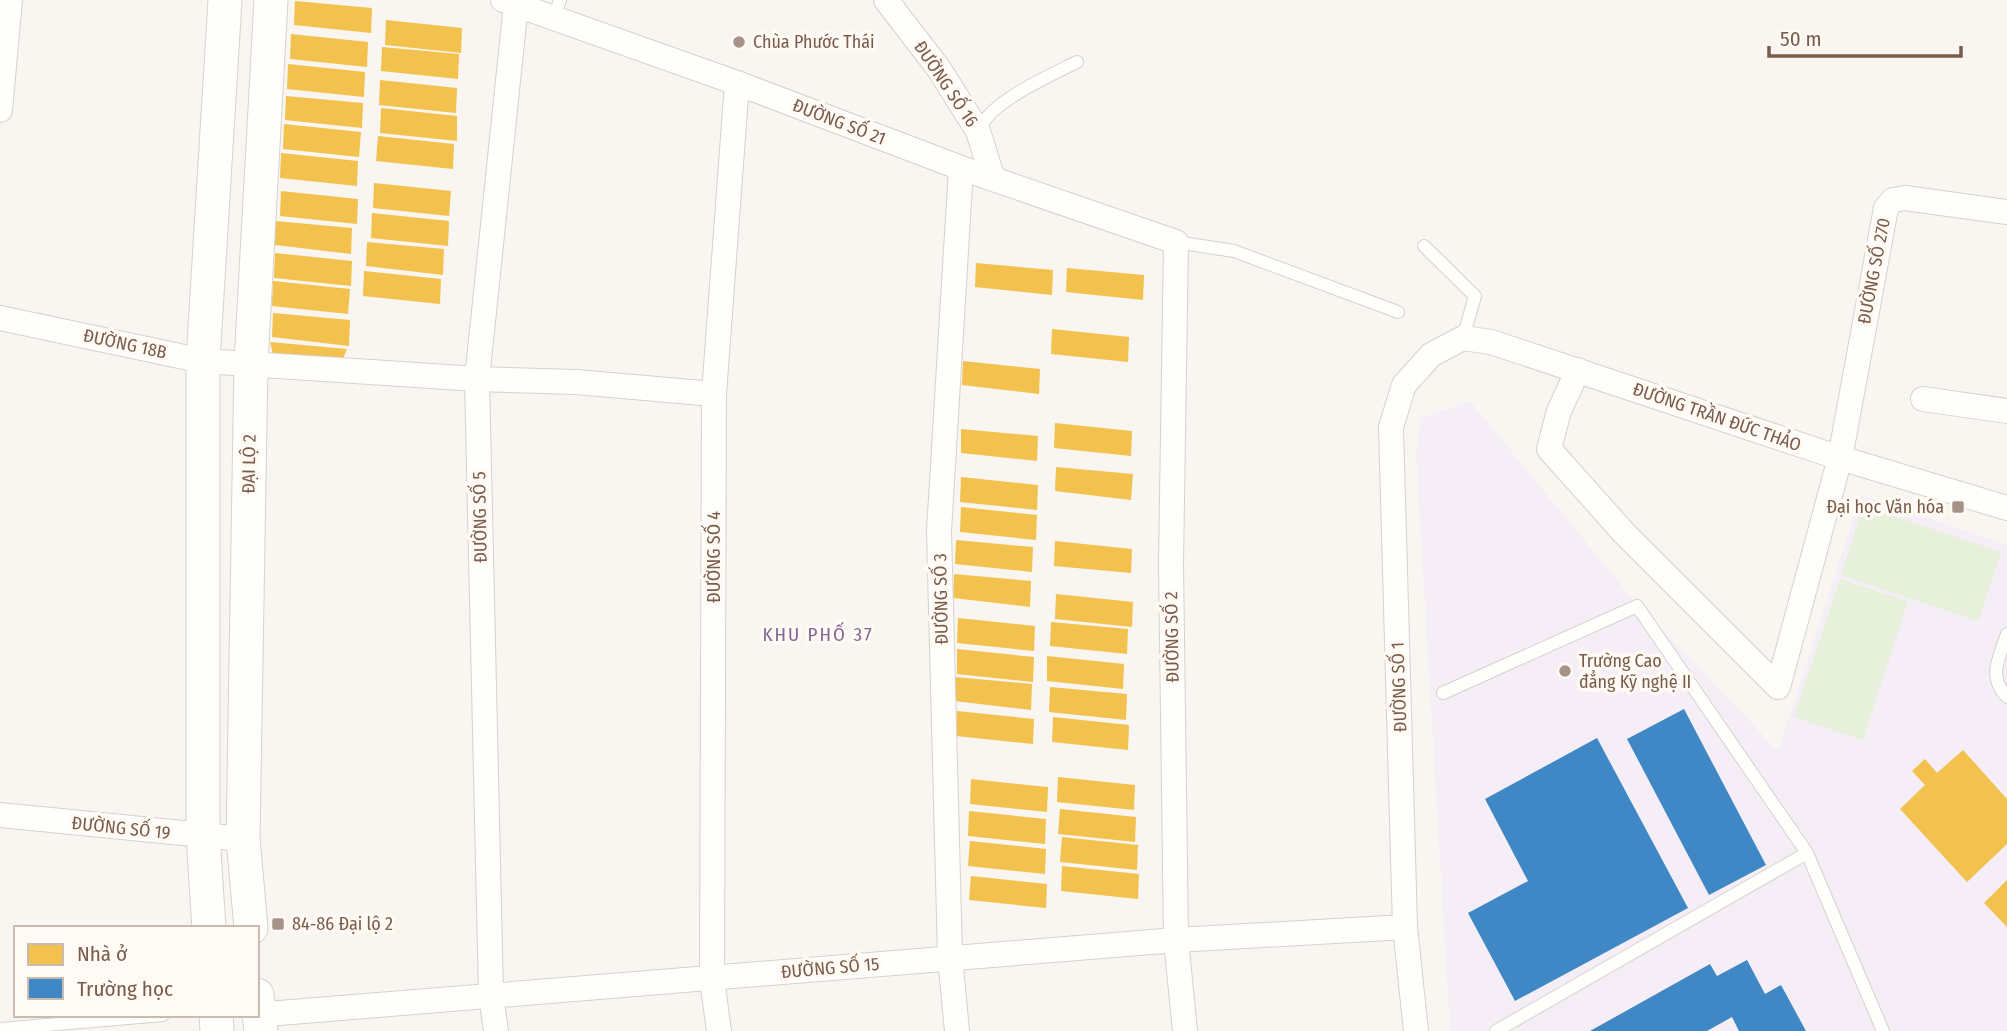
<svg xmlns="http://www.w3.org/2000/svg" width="2007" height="1031" font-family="'Fira Sans Condensed',sans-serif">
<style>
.education{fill:#f6eef6}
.green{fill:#e7f0db}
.homes{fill:#f2c14e}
.schools{fill:#3f88c5}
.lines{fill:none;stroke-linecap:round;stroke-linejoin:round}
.lane-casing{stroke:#d7d1cb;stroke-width:14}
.street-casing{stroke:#d7d1cb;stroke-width:26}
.secondary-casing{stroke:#d9d2cb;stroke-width:35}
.lane{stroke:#fefefd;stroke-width:12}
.street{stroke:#fefefd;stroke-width:24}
.secondary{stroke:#fefefd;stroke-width:33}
.poi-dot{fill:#a69286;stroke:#fffaf3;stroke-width:2.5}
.labels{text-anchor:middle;stroke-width:7;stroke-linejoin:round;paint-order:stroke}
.poi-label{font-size:18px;fill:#7a5c4d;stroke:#fffaf3;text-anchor:start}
.street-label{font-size:18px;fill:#7a5c4d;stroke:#fffaf3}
.neighbourhood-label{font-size:19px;letter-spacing:2px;fill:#846695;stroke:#fffaf3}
</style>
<rect width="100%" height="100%" fill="#f9f5f0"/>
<polygon class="education" points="1470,401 1626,591 1778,751 1861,495 2007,545 2007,1031 1450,1031 1416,453 1421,418"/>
<g class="green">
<polygon points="1863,506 2001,552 1978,621 1841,575"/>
<polygon points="1840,579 1908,601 1863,740 1794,717"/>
</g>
<g class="homes">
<polygon points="295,1 372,8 371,33 294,25"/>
<polygon points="386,20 462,28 461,53 385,45"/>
<polygon points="291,34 368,42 367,67 290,59"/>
<polygon points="382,47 459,54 458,79 381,71"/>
<polygon points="288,64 365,72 364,97 287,89"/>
<polygon points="380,80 457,88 456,113 379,105"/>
<polygon points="286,96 363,103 362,128 285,120"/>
<polygon points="381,108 457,116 457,141 380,133"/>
<polygon points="284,124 361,132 359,157 283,149"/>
<polygon points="378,136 454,144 453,169 376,161"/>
<polygon points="281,153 358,161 357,186 280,178"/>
<polygon points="374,183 451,191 449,216 373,208"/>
<polygon points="281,191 358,199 357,224 280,216"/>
<polygon points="372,213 449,221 448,246 371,238"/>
<polygon points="275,221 352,228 351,254 275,245"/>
<polygon points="367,242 444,249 443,275 366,266"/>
<polygon points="275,253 352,261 351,286 274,278"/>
<polygon points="976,263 1053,270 1052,295 975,287"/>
<polygon points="1067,268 1144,275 1143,300 1066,292"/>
<polygon points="364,271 441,279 440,304 363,296"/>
<polygon points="273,281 350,289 348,314 272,306"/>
<polygon points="273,313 350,320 349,346 272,337"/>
<polygon points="1052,329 1129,337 1128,362 1051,354"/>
<polygon points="270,342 347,349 340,366 273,354"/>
<polygon points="963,361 1040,369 1039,394 962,385"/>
<polygon points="1055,423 1132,431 1131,456 1054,448"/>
<polygon points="961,429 1038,436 1037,461 961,453"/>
<polygon points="1056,467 1133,474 1131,500 1055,491"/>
<polygon points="961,477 1038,485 1037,510 960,502"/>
<polygon points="961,507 1037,515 1036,540 960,532"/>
<polygon points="956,540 1033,547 1032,572 955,564"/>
<polygon points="1055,541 1132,549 1131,573 1054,566"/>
<polygon points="954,574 1031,581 1030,607 953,598"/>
<polygon points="1056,594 1133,602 1132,627 1055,619"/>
<polygon points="958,618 1035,626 1034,651 957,643"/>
<polygon points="1051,622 1128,629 1127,654 1050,646"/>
<polygon points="957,649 1034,657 1033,682 957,674"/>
<polygon points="1047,656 1124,664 1123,689 1047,681"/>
<polygon points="955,677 1032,684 1031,710 954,701"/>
<polygon points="1050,687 1127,694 1126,720 1049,712"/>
<polygon points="957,711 1034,719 1033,744 956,736"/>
<polygon points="1053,717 1129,725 1128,750 1052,742"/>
<polygon points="1963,750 2007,799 2007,844 1967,882 1900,809 1925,785 1912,771 1925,759 1937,773"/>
<polygon points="1058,777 1135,785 1134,810 1057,802"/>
<polygon points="971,779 1048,787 1047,812 970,804"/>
<polygon points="1060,809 1136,817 1135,842 1058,834"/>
<polygon points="969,811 1046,819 1045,844 968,836"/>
<polygon points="1062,837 1138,845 1137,870 1060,862"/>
<polygon points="970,841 1046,849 1045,874 968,866"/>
<polygon points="1062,866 1139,874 1138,899 1061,891"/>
<polygon points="971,876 1047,884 1046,908 969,900"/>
<polygon points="2007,880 2007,927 1984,903"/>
</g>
<g class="schools">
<polygon points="1684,709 1766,865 1709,895 1627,739"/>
<polygon points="1597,738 1688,908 1515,1001 1468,913 1528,881 1485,799"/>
<polygon points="1747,960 1765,994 1781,985 1806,1031 1739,1031 1732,1017 1707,1031 1590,1031 1710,964 1717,976"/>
</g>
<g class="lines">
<g class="lane-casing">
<g id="lane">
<polyline points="554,18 560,0"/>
<path d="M 979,131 C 987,103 1051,75 1077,62"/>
<polyline points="1176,242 1234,251 1398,312"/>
<polyline points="1424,246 1475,296 1463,338"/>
<path d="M 2007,634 C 1999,659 1987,676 2007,697"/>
<polyline points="1443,693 1637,606 1807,853 1883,1031"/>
<polyline points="0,1029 163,1015"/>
<polyline points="1496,1031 1807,853"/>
</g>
</g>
<g class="street-casing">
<g id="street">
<polyline points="503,0 737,83 961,168 1176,242 1171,564 1176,940 1185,1031"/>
<polyline points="886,0 939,69 978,131 992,176"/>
<polyline points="0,110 10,0"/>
<polyline points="0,318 203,361 477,379 576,382 714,394"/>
<polyline points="1578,370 1559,411 1549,449 1624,533 1778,687 1840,458 1886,208 1893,200 1905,198 2007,212"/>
<polyline points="1923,399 2007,411"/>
<polyline points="0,815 243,839"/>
<polyline points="255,1015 1176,940 1405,927"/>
<polyline points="496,1031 491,995 477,379 516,4"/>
<polyline points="719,1031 712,979 714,394 737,83"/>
<polyline points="957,1031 950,957 939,531 961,168"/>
<polyline points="1416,1031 1405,927 1391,427 1404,385 1431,355 1463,338 1491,342 1840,458 2007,508"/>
</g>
</g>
<g class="secondary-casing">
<g id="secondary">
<polyline points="209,928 203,836 203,361 225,0"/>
<polyline points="251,928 243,839 251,363 271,0"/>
<polyline points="257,995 261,1031"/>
<polyline points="216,1015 217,1031"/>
</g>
</g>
<use href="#lane" class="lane"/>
<use href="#street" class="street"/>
<use href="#secondary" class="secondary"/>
</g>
<g class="poi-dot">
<circle cx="739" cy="42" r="7"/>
<rect x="1951" y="500" width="14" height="14" rx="3.5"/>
<circle cx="1565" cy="671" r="7"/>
<rect x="271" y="917" width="14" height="14" rx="3.5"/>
</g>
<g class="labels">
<g class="poi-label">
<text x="753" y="48">Chùa Phước Thái</text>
<text x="1944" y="513" text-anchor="end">Đại học Văn hóa</text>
<text x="1579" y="667">Trường Cao<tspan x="1579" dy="21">đẳng Kỹ nghệ II</tspan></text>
<text x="292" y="930">84-86 Đại lộ 2</text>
</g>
<g class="street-label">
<text transform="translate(946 84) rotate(56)" y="6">ĐƯỜNG SỐ 16</text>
<text transform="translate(839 122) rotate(21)" y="6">ĐƯỜNG SỐ 21</text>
<text transform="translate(1874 271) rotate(-79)" y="6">ĐƯỜNG SỐ 270</text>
<text transform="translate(125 344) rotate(12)" y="6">ĐƯỜNG 18B</text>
<text transform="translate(1717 417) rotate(19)" y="6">ĐƯỜNG TRẦN ĐỨC THẢO</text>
<text transform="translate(249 464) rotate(-89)" y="6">ĐẠI LỘ 2</text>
<text transform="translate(480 517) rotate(-91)" y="6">ĐƯỜNG SỐ 5</text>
<text transform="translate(714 557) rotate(-90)" y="6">ĐƯỜNG SỐ 4</text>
<text transform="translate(941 599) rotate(-91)" y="6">ĐƯỜNG SỐ 3</text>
<text transform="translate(1172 637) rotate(-91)" y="6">ĐƯỜNG SỐ 2</text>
<text transform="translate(1399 687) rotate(-92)" y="6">ĐƯỜNG SỐ 1</text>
<text transform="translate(121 828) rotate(6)" y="6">ĐƯỜNG SỐ 19</text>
<text transform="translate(830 968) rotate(-5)" y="6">ĐƯỜNG SỐ 15</text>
</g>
<g class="neighbourhood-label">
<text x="818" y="641">KHU PHỐ 37</text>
</g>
</g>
<rect x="14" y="926" width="245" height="91" fill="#fffaf3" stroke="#cabbb1" stroke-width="2"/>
<rect x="28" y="944" width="35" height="21" fill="#f2c14e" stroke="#cabbb1" stroke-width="2"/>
<text x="77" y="961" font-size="21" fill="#7a5c4d">Nhà ở</text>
<rect x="28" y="978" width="35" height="21" fill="#3f88c5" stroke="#cabbb1" stroke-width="2"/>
<text x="77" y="996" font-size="21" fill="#7a5c4d">Trường học</text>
<path d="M1769 46v10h192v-10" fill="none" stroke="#7a5c4d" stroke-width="3.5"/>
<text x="1780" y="46" font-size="21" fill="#7a5c4d" stroke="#fffaf3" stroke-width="5" paint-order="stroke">50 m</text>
</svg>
